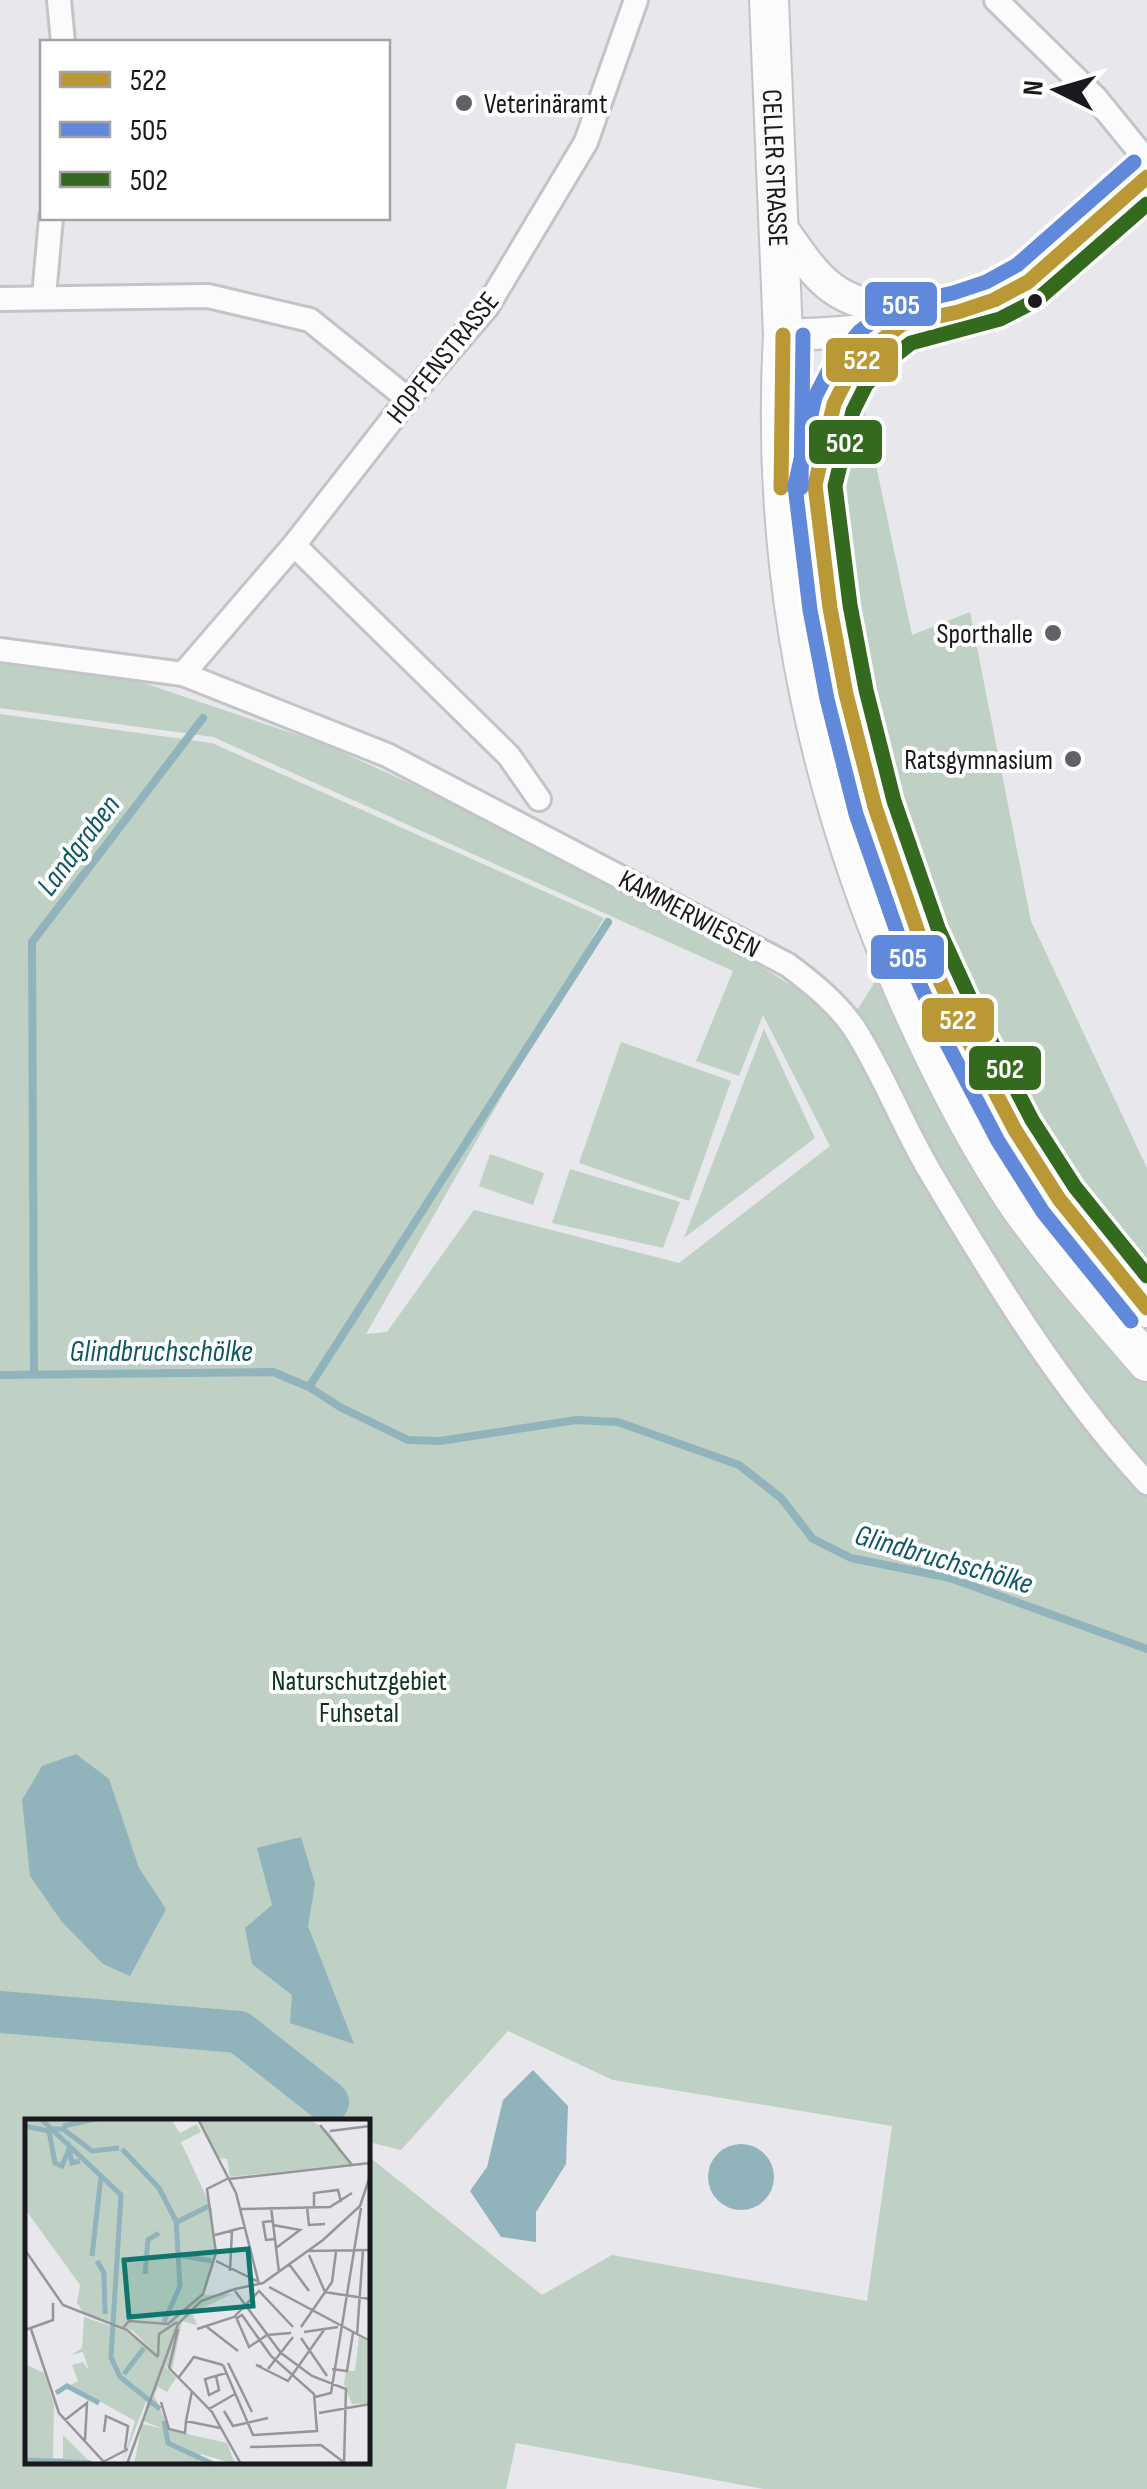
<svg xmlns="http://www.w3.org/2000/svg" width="1147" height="2489" font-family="'Sofia Sans Condensed',sans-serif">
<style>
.green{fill:#bed1c4;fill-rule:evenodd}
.water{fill:#90b3bc}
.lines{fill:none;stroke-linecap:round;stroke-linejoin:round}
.stream{stroke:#90b3bc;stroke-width:8}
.river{stroke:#90b3bc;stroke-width:42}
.minor-casing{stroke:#c4c4c8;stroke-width:28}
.tertiary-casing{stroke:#c4c4c8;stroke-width:35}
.primary-casing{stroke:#c4c4c8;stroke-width:42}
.trunk-casing{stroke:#c4c4c8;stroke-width:42}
.minor{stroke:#fbfbfc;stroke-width:22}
.tertiary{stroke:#fbfbfc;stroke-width:30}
.primary{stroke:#fbfbfc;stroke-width:38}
.trunk{stroke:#fbfbfc;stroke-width:38}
.bus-1-casing{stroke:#fff;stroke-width:22}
.bus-2-casing{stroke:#fff;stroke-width:22}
.bus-3-casing{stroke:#fff;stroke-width:22}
.bus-1{stroke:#ba9835;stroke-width:15}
.bus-2{stroke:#6089dc;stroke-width:15}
.bus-3{stroke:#336a1d;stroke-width:15}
.poi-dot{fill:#626266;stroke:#fff;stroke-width:4}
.bus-dot{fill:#1a1a1e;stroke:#fff;stroke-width:4}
.labels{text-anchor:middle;stroke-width:8;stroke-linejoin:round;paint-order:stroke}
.poi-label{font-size:28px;fill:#1a1a1e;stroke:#fff;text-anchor:end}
.street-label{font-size:28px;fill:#1a1a1e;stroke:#fff}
.park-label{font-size:28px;fill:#0d3619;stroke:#fff}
.water-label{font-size:30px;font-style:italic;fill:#0f5763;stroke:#fff}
.inset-river{fill:none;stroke:#90b3bc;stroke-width:5}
.inset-road{fill:none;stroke:#95959a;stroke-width:2.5}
.view{fill:#0f766e;fill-opacity:0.15;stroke:#0f766e;stroke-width:5}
.inset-edge{fill:none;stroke:#1a1a1e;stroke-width:5}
.line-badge{stroke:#fff;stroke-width:4}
.badge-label{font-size:28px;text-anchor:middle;font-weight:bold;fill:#fff}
</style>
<rect width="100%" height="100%" fill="#e7e7ec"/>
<g class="green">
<path d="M 863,404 L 912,635 L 970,612 L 1031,921 L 1147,1168 L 1147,2489 L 764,2489 L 516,2443 L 506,2489 L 0,2489 L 0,714 L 212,743 L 604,918 L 366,1334 L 387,1332 L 474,1210 L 679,1263 L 830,1146 L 763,1015 L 739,1076 L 696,1061 L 733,971 L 213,737 L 0,708 L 0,664 L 28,665 L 141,682 L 324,744 L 501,825 L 696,927 L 812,998 L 846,1028 L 918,913 L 854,694 L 838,420 ZM 508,2031 L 613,2080 L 892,2126 L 867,2301 L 612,2255 L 542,2295 L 368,2156 L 368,2462 L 28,2462 L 28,2122 L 368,2122 L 368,2142 L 401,2150 Z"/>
<polygon points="764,1029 815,1138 684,1238"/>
<polygon points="621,1042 731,1081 689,1201 579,1163"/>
<polygon points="490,1154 544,1173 533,1205 479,1186"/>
<polygon points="570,1169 680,1202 663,1248 552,1223"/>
</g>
<g class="water">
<polygon points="76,1754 109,1779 139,1868 166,1909 130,1976 103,1964 62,1922 30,1876 22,1800 42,1766"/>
<polygon points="301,1837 315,1884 308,1926 354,2044 290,2023 292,1995 252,1964 245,1928 272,1905 257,1848"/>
<polygon points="533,2070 568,2106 566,2164 536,2212 536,2242 501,2237 470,2191 487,2167 503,2100"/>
<circle cx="741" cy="2177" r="33"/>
</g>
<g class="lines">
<g class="stream">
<polyline points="34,1374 32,942 203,718"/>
<polyline points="0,1375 273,1372 309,1387 340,1407 408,1440 440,1441 576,1420 618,1422 739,1465 781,1498 813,1539 851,1558 950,1578 1147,1649"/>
<polyline points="309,1387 608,922"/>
</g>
<polyline class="river" points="0,2012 239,2032 328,2102"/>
<g class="minor-casing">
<g id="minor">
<polyline points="59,0 63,42"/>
<polyline points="996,0 1095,97 1147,161"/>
<polyline points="44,296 51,218"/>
<polyline points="0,299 208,296 310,320 408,399"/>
<polyline points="294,545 509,756 539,799"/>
<path d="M 0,650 L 183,674 L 387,755 L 788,965 C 812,983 837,1003 854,1028 C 883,1073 902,1124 929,1170 C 993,1278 1061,1390 1147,1483"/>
<polyline points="183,674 294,545 408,399 487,307 586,142 636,0"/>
</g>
</g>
<g class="tertiary-casing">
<g id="tertiary">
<path d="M 778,222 C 824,288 830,300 911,314"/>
<path d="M 783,335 C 861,333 957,325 1024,284 C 1037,276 1048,264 1059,254 C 1089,228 1117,202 1147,177"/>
<path d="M 817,477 C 835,400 836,377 900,326"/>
</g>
</g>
<g class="primary-casing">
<g id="primary">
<path id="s1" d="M 769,0 L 783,335"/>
</g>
</g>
<g class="trunk-casing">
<g id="trunk">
<path d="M 783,335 C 770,566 814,786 907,997 C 939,1069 974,1139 1018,1204 C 1057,1259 1103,1311 1147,1362"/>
<path d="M 795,391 C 802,423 810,455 815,487 C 825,555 832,622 846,689 C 882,867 954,1046 1057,1196 C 1084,1235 1117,1271 1147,1308"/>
</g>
</g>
<use href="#minor" class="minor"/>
<use href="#tertiary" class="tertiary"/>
<use href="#primary" class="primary"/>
<use href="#trunk" class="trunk"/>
<g class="bus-1-casing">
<g id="bus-1">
<polyline points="1147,177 1028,282 994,300 958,312 902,324 874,346 849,374 834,404 815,485 830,608 846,694 875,807 919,935 962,1029 1015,1130 1059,1199 1147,1308"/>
<polyline points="781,488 783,335"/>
</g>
</g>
<g class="bus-2-casing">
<g id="bus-2">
<polyline points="801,488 803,335"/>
<polyline points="1131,1321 1043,1212 998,1141 944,1038 901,943 856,814 827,699 810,610 795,486 815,397 833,362 860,331 894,306 953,293 986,282 1017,265 1134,162"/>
</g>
</g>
<g class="bus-3-casing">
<polyline id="bus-3" points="1147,204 1037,300 1000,319 911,343 888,361 866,385 853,411 835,486 850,605 866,690 894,801 938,928 980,1020 1032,1120 1075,1187 1147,1276"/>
</g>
<use href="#bus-1" class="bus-1"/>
<use href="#bus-2" class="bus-2"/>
<use href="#bus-3" class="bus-3"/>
</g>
<g class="poi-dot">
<circle cx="464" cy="103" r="10"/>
<circle cx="1053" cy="633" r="10"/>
<circle cx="1073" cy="759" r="10"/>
</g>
<circle class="bus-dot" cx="1035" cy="301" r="9"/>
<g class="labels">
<g class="poi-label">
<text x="484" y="113" text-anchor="start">Veterinäramt</text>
<text x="1033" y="643">Sporthalle</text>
<text x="1053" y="769">Ratsgymnasium</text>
</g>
<g class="street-label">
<text dy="10" stroke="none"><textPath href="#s1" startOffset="168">CELLER STRASSE</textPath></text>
<text transform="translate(442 357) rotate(-51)" y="10">HOPFENSTRASSE</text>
<text transform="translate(690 913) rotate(28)" y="10">KAMMERWIESEN</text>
</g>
<g class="park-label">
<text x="359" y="1690">Naturschutzgebiet<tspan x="359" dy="32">Fuhsetal</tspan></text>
</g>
<g class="water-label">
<text transform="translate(78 845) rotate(-53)" y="10">Landgraben</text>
<text x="161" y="1361">Glindbruchschölke</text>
<text transform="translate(944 1559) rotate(16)" y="10">Glindbruchschölke</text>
</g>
</g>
<g transform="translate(25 2119)">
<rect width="345" height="345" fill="#e7e7ec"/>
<path d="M 0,0 L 146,0 L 155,14 L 172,5 L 176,13 L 156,23 L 187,90 L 190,140 L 176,176 L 207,175 L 167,194 L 172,206 L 157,202 L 147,251 L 139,246 L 151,259 L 142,273 L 133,268 L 129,276 L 144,310 L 177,319 L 147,313 L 118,302 L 123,277 L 97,345 L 110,302 L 46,266 L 53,262 L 47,246 L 58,243 L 64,252 L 58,233 L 46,236 L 57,229 L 59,198 L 100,212 L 133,237 L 108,212 L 59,194 L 52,184 L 55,166 L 0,90 ZM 173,0 L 284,0 L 304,13 L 326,45 L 205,58 L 202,40 L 194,39 ZM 334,218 L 345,224 L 345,284 L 327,285 L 319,265 L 321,252 L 330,252 ZM 0,245 L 19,254 L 29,285 L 28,339 L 38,339 L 38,316 L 67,345 L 0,345 ZM 117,305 L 202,324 L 210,345 L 176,335 L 173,345 L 109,345 Z" fill="#bed1c4"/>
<path class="inset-river" d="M 16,0 L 96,76 L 86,238 L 95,258 L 135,290M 0,7 L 24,12 L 30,44 L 37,47 L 44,30 L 47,44 L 55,42M 38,7 L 71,0M 28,10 L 38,10 L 67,32 L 94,29M 97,30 L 134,69 L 151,102 L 155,167 L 139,203M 152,103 L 184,87M 67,137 L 76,57M 157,137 L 187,142M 72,142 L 79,154 L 80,195M 120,155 L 123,121 L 134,114M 99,255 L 119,229M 31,274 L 42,267 L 74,284M 139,302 L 143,324 L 188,345M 0,341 L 66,344"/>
<path class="inset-road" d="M 173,0 L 211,74 L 234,165M 295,6 L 327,46M 305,12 L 345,7M 204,60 L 345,44M 289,87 L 289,74 L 313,71 L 316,83M 246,88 L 254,153M 282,88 L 284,106 L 300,105M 216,90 L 305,88 L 327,74M 247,102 L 238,103 L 241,121 L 250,120M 248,106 L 275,111 L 251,129M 190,116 L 220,108M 0,131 L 38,186 L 102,211 L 133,238M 283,132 L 345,131M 284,136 L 300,173 L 345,180M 191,142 L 234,163M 264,145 L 284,172M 205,152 L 207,112M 244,168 L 345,222M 210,170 L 238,164 L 298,121 L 335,87 L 345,57M 210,172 L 256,234 L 287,257 L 321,270 L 319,345M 211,198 L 224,228 L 242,216 L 266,214M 182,208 L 213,232M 276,208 L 307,163 L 311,133M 98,209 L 104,202 L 143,205 L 178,175 L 191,134 L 182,70 L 204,59M 6,210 L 34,294 L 78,342M 172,210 L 209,198 L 234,172 L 268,208M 0,211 L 28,201 L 28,184M 279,213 L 313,208M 332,216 L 338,131M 276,219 L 302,257M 133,237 L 134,215 L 152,203M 203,244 L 227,293M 198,246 L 228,316 L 292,312 L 289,275 L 246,237 L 217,196 L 212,199M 237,248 L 231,246 L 263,262 L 299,211M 144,249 L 187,293 L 216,345M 144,249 L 153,210M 243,250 L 268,218M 307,250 L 322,252 L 328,214M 191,257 L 194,271 L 184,276 L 180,260 L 201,254M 154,258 L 169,238 L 198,246M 167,272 L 161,302 L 195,309M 290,278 L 306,274 L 336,89M 136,283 L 144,310 L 160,314 L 161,302M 184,290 L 210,275M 199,292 L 208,307 L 243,299M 294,294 L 345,285M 40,301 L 62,284 L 60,321M 79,313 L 81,297 L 103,307 L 100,330M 225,328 L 296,326 L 321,345M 76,344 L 103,330M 102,345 L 153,205 L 176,182 L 210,170"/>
<path class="view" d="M 223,130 L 228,187 L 104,198 L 99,141 Z"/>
<rect width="345" height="345" class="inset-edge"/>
</g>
<g class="line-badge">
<rect x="863" y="280" width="76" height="48" rx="10" fill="#6089dc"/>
<rect x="824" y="336" width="76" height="48" rx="10" fill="#ba9835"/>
<rect x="807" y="418" width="77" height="48" rx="10" fill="#336a1d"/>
<rect x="869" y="933" width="77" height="48" rx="10" fill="#6089dc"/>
<rect x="920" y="996" width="76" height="48" rx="10" fill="#ba9835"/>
<rect x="967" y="1044" width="76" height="48" rx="10" fill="#336a1d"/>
</g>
<g class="badge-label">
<text x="901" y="314">505</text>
<text x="862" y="369">522</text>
<text x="845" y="452">502</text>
<text x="908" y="967">505</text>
<text x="958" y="1029">522</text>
<text x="1005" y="1078">502</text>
</g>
<rect x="40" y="40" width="350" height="180" fill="#ffffff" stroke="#a3a3a5" stroke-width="2.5"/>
<rect x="60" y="72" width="50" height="15" fill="#ba9835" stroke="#a3a3a5" stroke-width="2.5"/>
<text x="130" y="90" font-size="30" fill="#1a1a1e">522</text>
<rect x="60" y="122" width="50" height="15" fill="#6089dc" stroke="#a3a3a5" stroke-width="2.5"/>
<text x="130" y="140" font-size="30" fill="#1a1a1e">505</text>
<rect x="60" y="172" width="50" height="15" fill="#336a1d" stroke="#a3a3a5" stroke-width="2.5"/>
<text x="130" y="190" font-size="30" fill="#1a1a1e">502</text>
<g transform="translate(1057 90) rotate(275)" stroke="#ffffff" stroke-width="8" paint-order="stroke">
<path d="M0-8L18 38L0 25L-18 38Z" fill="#1a1a1e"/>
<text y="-15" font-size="28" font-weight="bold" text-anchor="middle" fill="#1a1a1e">N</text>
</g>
</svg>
